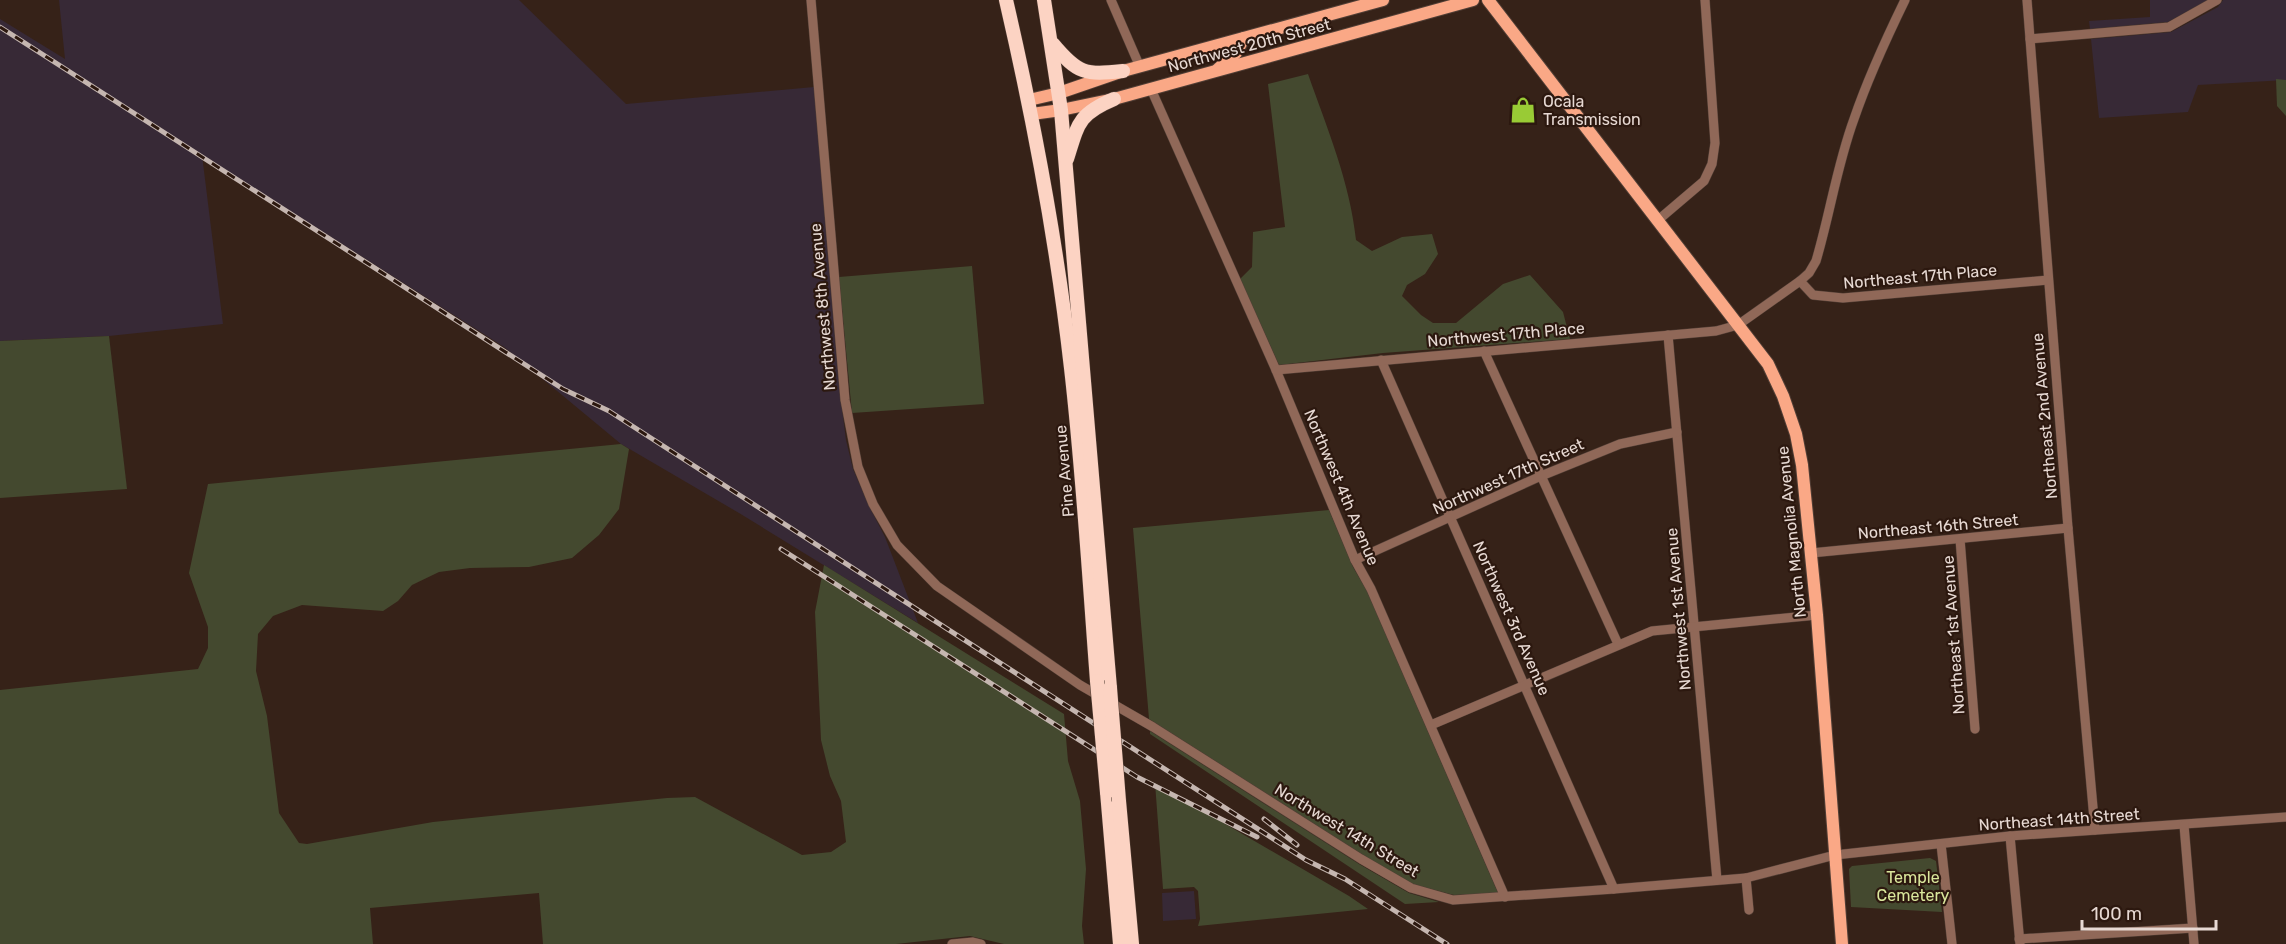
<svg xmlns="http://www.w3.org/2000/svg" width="2286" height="944" font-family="Rubik,sans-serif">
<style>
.industrial{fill:#372936}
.green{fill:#44492f}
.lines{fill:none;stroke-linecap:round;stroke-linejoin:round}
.minor-casing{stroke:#523f36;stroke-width:10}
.major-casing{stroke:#523f36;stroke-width:14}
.highway-casing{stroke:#523f36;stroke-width:15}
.minor{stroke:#906858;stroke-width:9}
.major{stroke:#faa886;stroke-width:12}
.highway{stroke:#fcd3c3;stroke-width:14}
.rail-casing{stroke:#c5b6b0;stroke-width:5}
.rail{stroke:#2c180f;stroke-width:3;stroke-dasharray:9;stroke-linecap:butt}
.highway-bridge-casing{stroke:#523f36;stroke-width:15;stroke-linecap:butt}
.highway-bridge{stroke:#fcd3c3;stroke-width:14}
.labels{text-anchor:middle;stroke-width:4.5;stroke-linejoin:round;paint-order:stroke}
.street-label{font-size:16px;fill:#e7d9d3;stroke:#2c180f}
.poi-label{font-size:16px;fill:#e7d9d3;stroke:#2c180f;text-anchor:start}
.park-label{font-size:16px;fill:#dae79c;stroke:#2c180f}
</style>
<rect width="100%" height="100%" fill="#362218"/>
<g class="industrial">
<polygon points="59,0 519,0 626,104 814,87 841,401 846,440 853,469 869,506 885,537 918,623 739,513 621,444 504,347 202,155 223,324 109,336 0,341 0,19 65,59"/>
<polygon points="2150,0 2209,0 2168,22 2090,29 2089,21 2150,17"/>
<polygon points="2223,0 2286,0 2286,80 2198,85 2188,112 2099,118 2091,39 2171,32 2218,7"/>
<polygon points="1194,891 1196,919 1163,921 1162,893"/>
</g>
<g class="green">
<path d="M 1308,74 C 1327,128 1350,182 1356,240 L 1372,251 L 1402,237 L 1432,234 L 1438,254 L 1425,274 L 1407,285 L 1402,296 L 1421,315 L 1433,323 L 1456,323 L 1503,284 L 1530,275 L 1563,312 L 1570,339 L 1383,353 L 1279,365 L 1240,279 L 1252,267 L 1253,232 L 1285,227 L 1268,84 Z"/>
<polygon points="2276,79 2286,80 2286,116 2277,106"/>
<polygon points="972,266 984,404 852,413 839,277"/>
<polygon points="109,336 127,489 0,498 0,341"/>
<polygon points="621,444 629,449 619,509 599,535 572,558 529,567 470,568 439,572 412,585 398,601 383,611 302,605 273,616 258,634 256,671 267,716 279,813 299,843 307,844 433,822 667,798 695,797 802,855 831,852 846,842 841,801 830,776 821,740 815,612 824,565 1064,714 1068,761 1080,801 1086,869 1082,926 1084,944 1004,944 970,936 896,944 543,944 539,893 370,908 373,944 0,944 0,690 198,669 208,648 208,627 189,573 208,484"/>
<polygon points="1329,510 1353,567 1367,591 1498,893 1454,895 1412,884 1363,855 1149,719 1133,528"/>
<polygon points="1150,731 1359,864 1409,893 1439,902 1405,904 1150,734"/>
<polygon points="1155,783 1349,896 1368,909 1198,926 1200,919 1198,891 1194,887 1163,889"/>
<polygon points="1930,858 1936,861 1942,912 1851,907 1849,869 1852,866"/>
</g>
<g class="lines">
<g class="minor-casing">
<g id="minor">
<polyline points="811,0 845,400 858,467 873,504 897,545 937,586 1080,685 1153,727 1361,859 1411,888 1453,900 1614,889 1746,878 1835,855 2010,836 2286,817"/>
<polyline points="1111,0 1140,67"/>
<polyline points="2027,0 2068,528 2095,830"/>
<polyline points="2030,39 2169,27 2217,0"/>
<polyline points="1151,89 1276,370 1355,560 1371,589 1505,897"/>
<polyline points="1657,221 1704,181 1712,164 1715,143 1705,0"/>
<polyline points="1800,281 1813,295 1843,298 2048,280"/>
<polyline points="1668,335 1717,880"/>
<polyline points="1484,351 1618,644"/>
<polyline points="1381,360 1614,889"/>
<path d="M 1276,370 L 1716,331 L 1738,325 L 1800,281 L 1809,273 L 1816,261 C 1830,214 1837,165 1854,119 C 1868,78 1886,39 1905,0"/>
<polyline points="1960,539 1975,729"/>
<polyline points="1811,553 2068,528"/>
<polyline points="1355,560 1541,476 1620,444 1677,432"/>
<polyline points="1431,725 1652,631 1817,615"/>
<polyline points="2184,825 2194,944"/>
<polyline points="2010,836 2020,944"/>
<polyline points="1941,844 1952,944"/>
<polyline points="1746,878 1749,910"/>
<polyline points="2019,939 2193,928"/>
<polyline points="952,944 973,942 981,944"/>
</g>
</g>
<g class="major-casing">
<g id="major">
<polyline points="1488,0 1768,364 1783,396 1796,434 1802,465 1817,615 1842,944"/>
<polyline points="1218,69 1236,53 1244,38"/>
<polyline points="1029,100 1059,93 1123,71 1383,0"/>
<polyline points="1032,114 1061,110 1114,99 1473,0"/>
</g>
</g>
<g class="highway-casing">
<g id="highway">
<path d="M 1006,0 C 1034,121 1057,244 1071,368 C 1083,472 1089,576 1097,681"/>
<polyline points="1044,0 1061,110 1110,688"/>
<path d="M 1053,44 C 1078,74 1085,75 1123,71"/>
<path d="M 1067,159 C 1078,124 1078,114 1114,99"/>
<polyline points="1107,792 1120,944"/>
<polyline points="1119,801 1132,944"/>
</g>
</g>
<use href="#minor" class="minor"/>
<use href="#major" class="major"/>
<use href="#highway" class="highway"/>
<g class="rail-casing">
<g id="rail">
<polyline points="0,27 563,389 609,411 1306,860 1345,879 1447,944"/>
<polyline points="781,549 1137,777 1257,837"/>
<polyline points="1264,819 1297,845"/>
</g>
</g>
<use href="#rail" class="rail"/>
<g class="highway-bridge-casing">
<g id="highway-bridge">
<polyline points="1097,681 1107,792"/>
<polyline points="1110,688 1119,801"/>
</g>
</g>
<use href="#highway-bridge" class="highway-bridge"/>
</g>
<defs>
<g id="shop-bare" transform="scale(2.07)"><path d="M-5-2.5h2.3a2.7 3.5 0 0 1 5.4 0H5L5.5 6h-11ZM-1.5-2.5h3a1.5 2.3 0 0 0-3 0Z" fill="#99cb35" stroke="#2c180f" stroke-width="2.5" paint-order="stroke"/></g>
</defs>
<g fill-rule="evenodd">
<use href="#shop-bare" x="1523" y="110"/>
</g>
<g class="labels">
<g class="street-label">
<text transform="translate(1249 45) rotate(-15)" y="6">Northwest 20th Street</text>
<text transform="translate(1920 276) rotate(-5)" y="6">Northeast 17th Place</text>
<text transform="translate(822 307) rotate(-95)" y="6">Northwest 8th Avenue</text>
<text transform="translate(1506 334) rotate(-5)" y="6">Northwest 17th Place</text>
<text transform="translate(2044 416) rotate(-95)" y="6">Northeast 2nd Avenue</text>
<text transform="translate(1064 471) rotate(-95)" y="6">Pine Avenue</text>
<text transform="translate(1508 476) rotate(-24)" y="6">Northwest 17th Street</text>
<text transform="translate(1342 487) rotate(67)" y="6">Northwest 4th Avenue</text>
<text transform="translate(1938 526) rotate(-5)" y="6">Northeast 16th Street</text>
<text transform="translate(1791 532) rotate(-96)" y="6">North Magnolia Avenue</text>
<text transform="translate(1678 609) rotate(-95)" y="6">Northwest 1st Avenue</text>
<text transform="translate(1512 618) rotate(66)" y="6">Northwest 3rd Avenue</text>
<text transform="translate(1953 635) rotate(-94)" y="6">Northeast 1st Avenue</text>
<text transform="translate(2059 819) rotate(-4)" y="6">Northeast 14th Street</text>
<text transform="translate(1347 830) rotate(31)" y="6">Northwest 14th Street</text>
</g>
<g class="poi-label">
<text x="1543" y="107">Ocala<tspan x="1543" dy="18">Transmission</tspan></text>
</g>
<g class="park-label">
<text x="1913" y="883">Temple<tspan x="1913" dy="18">Cemetery</tspan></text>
</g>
</g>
<path d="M2082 920v9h134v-9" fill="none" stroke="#e7d9d3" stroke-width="3"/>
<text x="2091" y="920" font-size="18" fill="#e7d9d3" stroke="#2c180f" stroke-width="4.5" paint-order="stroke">100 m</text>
</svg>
